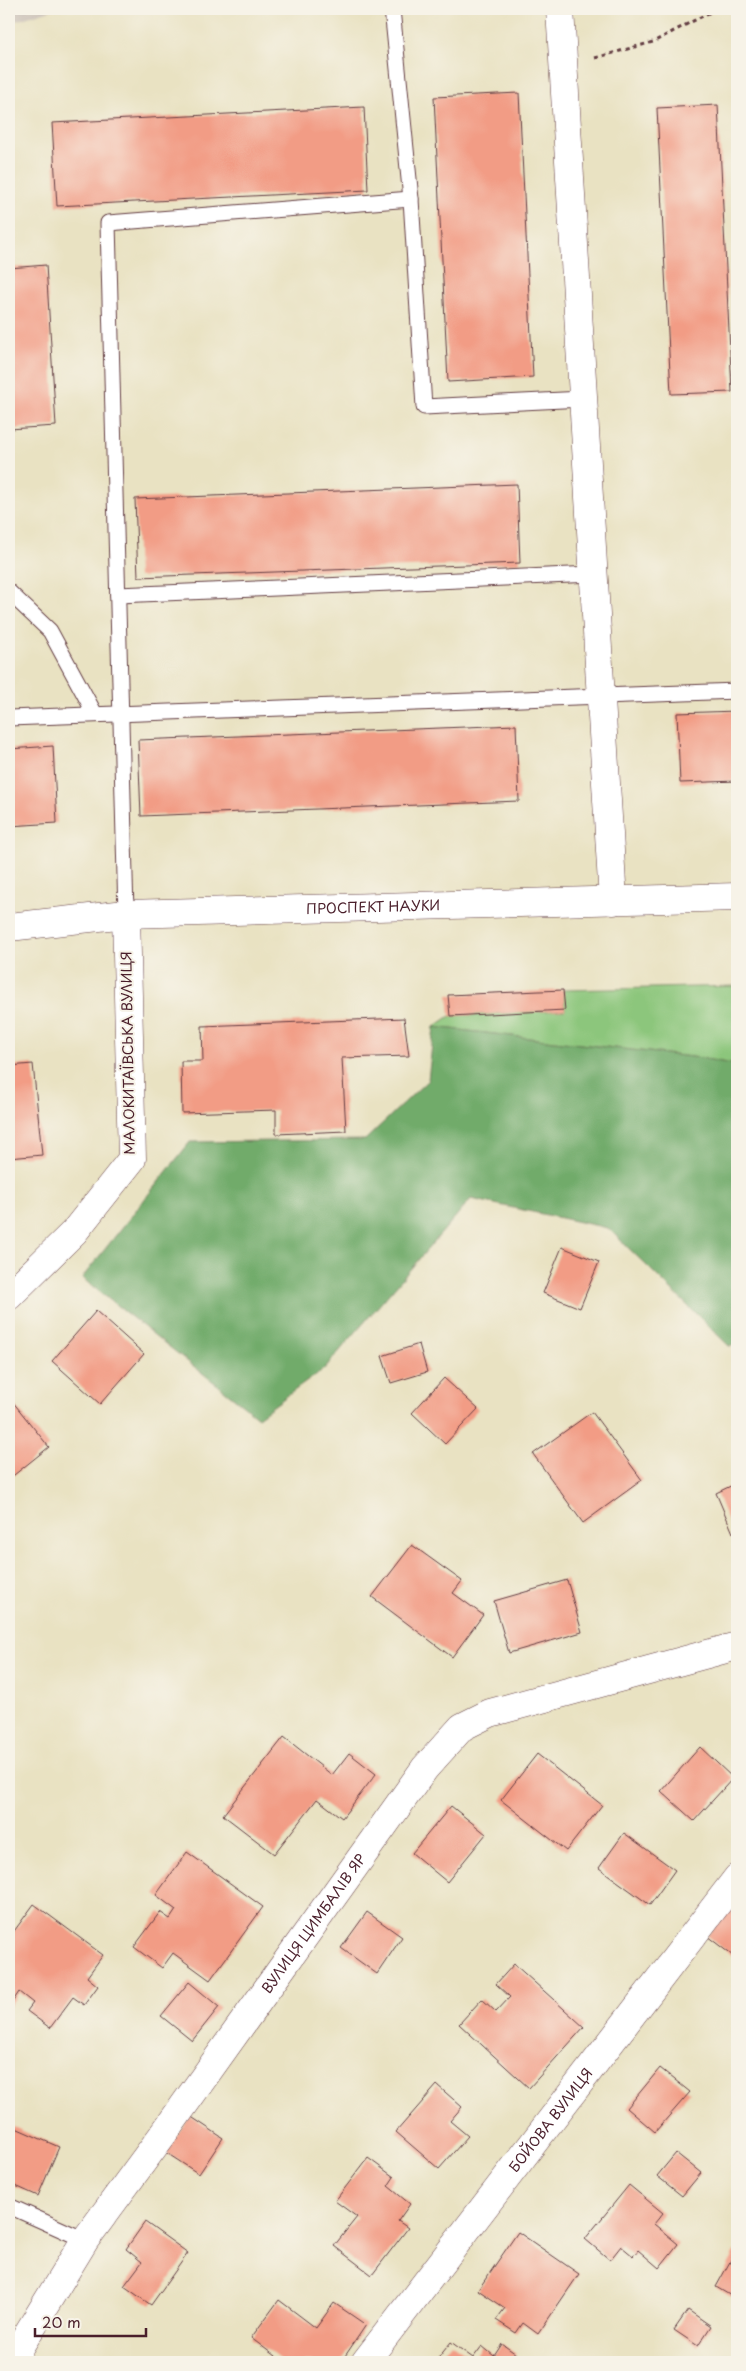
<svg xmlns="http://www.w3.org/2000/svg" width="746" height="2371" font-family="'Playpen Sans',sans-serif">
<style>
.industrial{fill:#ccc2b9}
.green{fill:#8cc67b;stroke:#6b7253}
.forest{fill:#71ab6b;stroke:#5e654b}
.building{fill:#f29c85}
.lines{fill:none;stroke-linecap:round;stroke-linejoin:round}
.service-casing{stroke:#623c42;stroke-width:17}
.minor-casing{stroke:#623c42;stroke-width:29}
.secondary-casing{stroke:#623c42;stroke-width:29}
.path{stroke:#623c42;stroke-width:3;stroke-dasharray:4 4;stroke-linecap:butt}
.service{stroke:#fff;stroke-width:15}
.minor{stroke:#fff;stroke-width:28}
.secondary{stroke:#fff;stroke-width:28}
.labels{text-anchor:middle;stroke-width:4;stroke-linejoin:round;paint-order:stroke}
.street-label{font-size:14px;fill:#4a1f2b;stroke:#f7f3e8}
</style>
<rect width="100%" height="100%" fill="#f7f3e8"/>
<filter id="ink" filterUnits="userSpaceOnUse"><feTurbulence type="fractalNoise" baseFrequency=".02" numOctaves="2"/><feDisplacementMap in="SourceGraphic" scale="10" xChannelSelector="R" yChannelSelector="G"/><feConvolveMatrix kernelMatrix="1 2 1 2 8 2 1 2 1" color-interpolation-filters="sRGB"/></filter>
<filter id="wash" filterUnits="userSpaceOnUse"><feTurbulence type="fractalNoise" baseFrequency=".0096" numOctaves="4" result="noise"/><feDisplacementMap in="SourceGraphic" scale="20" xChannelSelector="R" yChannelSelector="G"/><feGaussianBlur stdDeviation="1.12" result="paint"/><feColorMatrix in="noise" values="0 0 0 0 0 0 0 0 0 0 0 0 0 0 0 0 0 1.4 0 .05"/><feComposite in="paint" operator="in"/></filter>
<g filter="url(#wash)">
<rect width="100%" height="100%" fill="#e9e2c2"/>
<polygon class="industrial" points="9,9 54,9 9,23"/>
<polygon class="green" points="737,986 737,1065 700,1058 434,1027 450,1016 565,1010 563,990"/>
<polygon class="forest" points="434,1027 700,1058 737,1065 737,1345 729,1346 608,1228 471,1199 324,1369 258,1417 82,1278 190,1142 365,1140 428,1080"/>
<g id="blocks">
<g class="building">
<polygon points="519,93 533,377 448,382 434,97"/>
<polygon points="718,105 732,392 671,394 657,108"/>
<polygon points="364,107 368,190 57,206 52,123"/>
<polygon points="46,265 56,426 9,429 9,268"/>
<polygon points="517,484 520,563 138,577 135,499"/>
<polygon points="737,711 737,781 680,783 677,713"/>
<polygon points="516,725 519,801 141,816 138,740"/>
<polygon points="53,746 57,823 9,826 9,749"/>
<polygon points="563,990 565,1010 450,1016 448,995"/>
<polygon points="404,1018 409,1056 342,1058 346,1131 276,1134 276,1110 182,1113 181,1061 203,1061 202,1026"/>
<polygon points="33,1064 42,1155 9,1158 9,1066"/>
<polygon points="562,1247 599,1262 580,1308 543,1293"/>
<polygon points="96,1311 144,1354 100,1404 52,1361"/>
<polygon points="419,1344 427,1372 391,1383 382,1356"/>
<polygon points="444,1378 478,1409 445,1444 412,1413"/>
<polygon points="12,1401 49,1447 9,1479 9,1404"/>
<polygon points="592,1412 642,1480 583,1523 533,1454"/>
<polygon points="737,1483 737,1531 733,1533 716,1493"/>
<polygon points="412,1545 462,1581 453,1593 483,1615 452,1657 372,1597"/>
<polygon points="567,1580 582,1632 509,1653 494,1601"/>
<polygon points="284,1737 332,1775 349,1753 376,1774 342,1818 317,1799 274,1854 223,1815"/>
<polygon points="700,1747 733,1778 694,1821 661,1791"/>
<polygon points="537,1754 602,1805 566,1851 501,1800"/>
<polygon points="451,1806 486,1834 447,1882 412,1853"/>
<polygon points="624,1833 675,1870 650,1905 599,1868"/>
<polygon points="187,1852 263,1907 210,1980 173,1953 162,1968 134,1947 160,1912 170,1919 176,1910 156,1895"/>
<polygon points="737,1895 737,1959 707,1936"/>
<polygon points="34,1904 103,1955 87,1977 98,1986 84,2005 73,1997 50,2028 27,2011 33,2003 19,1992 9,2007 9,1938"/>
<polygon points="367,1912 402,1937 377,1974 341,1948"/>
<polygon points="514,1964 584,2027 529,2088 459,2024 482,1999 496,2012 510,1997 496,1984"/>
<polygon points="189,1982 219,2007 192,2041 161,2016"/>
<polygon points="660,2068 690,2092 655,2132 627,2108"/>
<polygon points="437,2085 462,2107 450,2121 468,2136 439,2169 396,2132"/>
<polygon points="190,2116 223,2138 199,2174 165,2152"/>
<polygon points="9,2125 59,2147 38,2196 9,2183"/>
<polygon points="676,2153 701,2173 682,2196 657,2176"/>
<polygon points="368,2158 394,2177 388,2186 410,2204 398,2221 408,2228 372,2275 334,2246 357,2217 335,2201"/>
<polygon points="629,2185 663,2213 654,2224 678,2244 659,2268 638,2250 633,2256 621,2246 610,2260 585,2239"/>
<polygon points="145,2222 188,2253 151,2305 124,2286 142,2262 126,2249"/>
<polygon points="518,2232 579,2274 538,2334 523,2323 516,2333 496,2320 505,2308 478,2290"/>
<polygon points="737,2249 737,2289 733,2297 716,2287"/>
<polygon points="279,2300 316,2328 334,2303 366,2325 341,2362 283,2362 251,2338"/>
<polygon points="688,2310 711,2326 698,2346 674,2330"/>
<polygon points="451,2342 473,2358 482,2346 494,2356 502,2344 516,2354 509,2362 435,2362"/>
</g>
</g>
</g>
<g filter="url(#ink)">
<use href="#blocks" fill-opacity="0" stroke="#623c42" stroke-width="1"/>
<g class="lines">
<g class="service-casing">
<g id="service">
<polyline points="392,9 411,199 424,407 583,399"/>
<polyline points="9,592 50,631 95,714"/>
<polyline points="118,595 593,574"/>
<polyline points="9,718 737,691"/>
<polyline points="126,914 108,223 411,199"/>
<polyline points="9,2206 85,2240"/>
</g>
</g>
<g class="minor-casing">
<g id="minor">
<polyline points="560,9 613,901"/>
<polyline points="9,1296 74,1232 132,1159 126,914"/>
<path id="s1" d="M 14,2362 L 20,2346 L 85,2240 L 164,2133 L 425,1768 L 462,1727 L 490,1713 L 737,1646"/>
<path id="s2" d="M 365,2362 L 737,1878"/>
</g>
</g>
<g class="secondary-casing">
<g id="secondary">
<path id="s3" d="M 9,927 L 126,914 L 737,897"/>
</g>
</g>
<polyline class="path" points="595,58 653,42 716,9"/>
<use href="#service" class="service"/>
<use href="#minor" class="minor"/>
<use href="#secondary" class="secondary"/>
</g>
</g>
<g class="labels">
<g class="street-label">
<text dy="5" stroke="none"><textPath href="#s3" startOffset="365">ПРОСПЕКТ НАУКИ</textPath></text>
<text transform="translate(128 1053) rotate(-91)" y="5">МАЛОКИТАЇВСЬКА ВУЛИЦЯ</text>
<text dy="5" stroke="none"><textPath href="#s1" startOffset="532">ВУЛИЦЯ ЦИМБАЛІВ ЯР</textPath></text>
<text dy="5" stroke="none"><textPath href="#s2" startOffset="305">БОЙОВА ВУЛИЦЯ</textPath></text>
</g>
</g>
<rect width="746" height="2371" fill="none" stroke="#f7f3e8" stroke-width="30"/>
<path d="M35 2328v8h111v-8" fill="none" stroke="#4a1f2b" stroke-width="2.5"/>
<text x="42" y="2328" font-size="15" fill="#4a1f2b" stroke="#f7f3e8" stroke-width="4" paint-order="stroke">20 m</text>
</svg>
